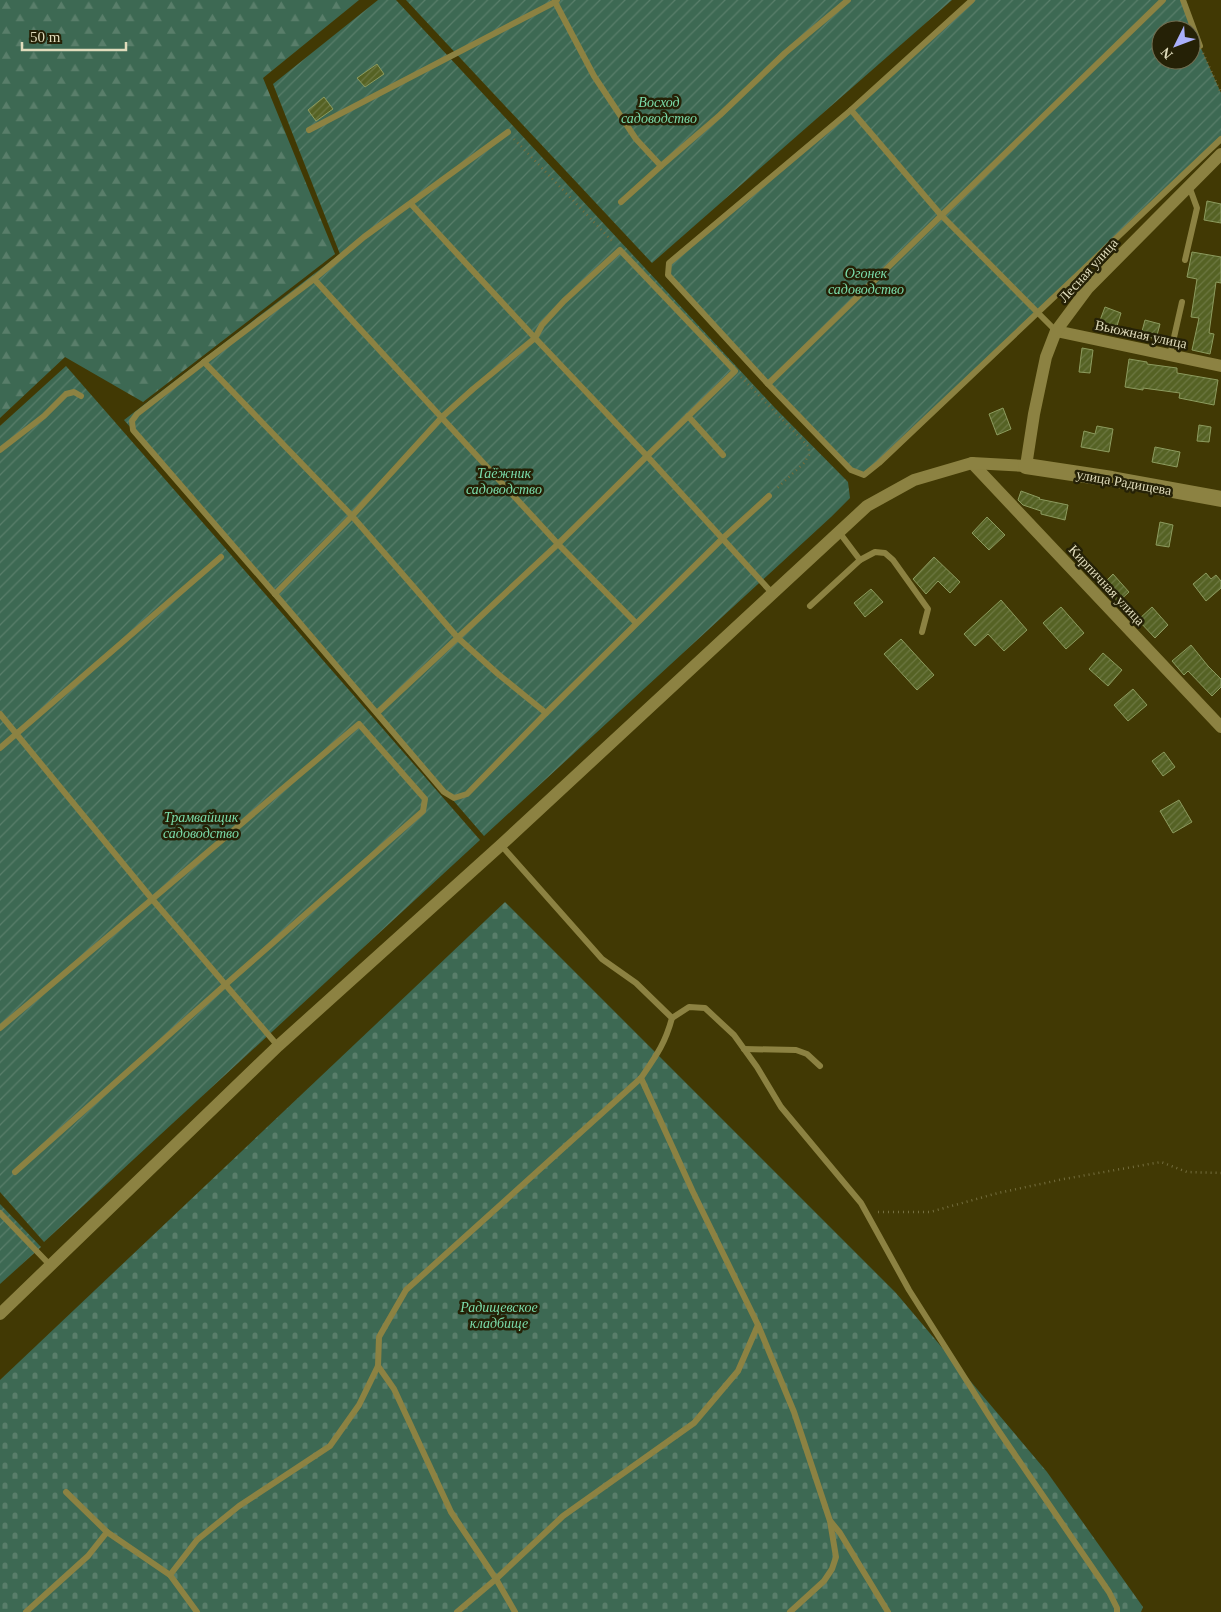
<svg xmlns="http://www.w3.org/2000/svg" width="1221" height="1612" font-family="'Times New Roman',serif">
<style>
.forest{fill:url(#forest-firs)}
.cemetery{fill:url(#cemetery-stones)}
.garden{fill:url(#garden-furrows);fill-rule:evenodd}
.building{fill:url(#building-hatch);stroke:#8c9b5e}
.lines{fill:none;stroke-linecap:round;stroke-linejoin:round}
.path{stroke:#746e3f;stroke-width:2.5;stroke-dasharray:1 4;stroke-linecap:butt}
.service{stroke:#8c8242;stroke-width:6}
.minor{stroke:#8c8242;stroke-width:12}
.tertiary{stroke:#8c8242;stroke-width:16}
.labels{text-anchor:middle;stroke-width:5;stroke-linejoin:round;paint-order:stroke}
.park-label{font-size:14px;font-style:italic;fill:#7adcaa;stroke:#252106}
.street-label{font-size:14px;fill:#e0dcbc;stroke:#252106}
</style>
<defs>
<pattern id="forest-firs" width="22" height="20" patternUnits="userSpaceOnUse" patternTransform="scale(1.25)"><rect width="22" height="20" fill="#3d6953"/><path d="M5 1l3.5 6h-7zM16 11l3.5 6h-7z" fill="#597e6a"/></pattern>
<pattern id="cemetery-stones" width="16" height="16" patternUnits="userSpaceOnUse" patternTransform="scale(1.25)"><rect width="16" height="16" fill="#3d6953"/><path d="M2 7V4a2 2 0 0 1 4 0v3zM10 15v-3a2 2 0 0 1 4 0v3z" fill="#597e6a"/></pattern>
<pattern id="garden-furrows" width="10" height="10" patternUnits="userSpaceOnUse" patternTransform="scale(1.25)"><rect width="10" height="10" fill="#3d6953"/><path d="M-1 1l2-2M0 10L10 0M9 11l2-2" fill="none" stroke="#597e6a"/></pattern>
<pattern id="building-hatch" width="6" height="6" patternUnits="userSpaceOnUse" patternTransform="scale(1.25)"><rect width="6" height="6" fill="#556224"/><path d="M-1 1l2-2M0 6l6-6M5 7l2-2" fill="none" stroke="#6d7842"/></pattern>
</defs>
<rect width="100%" height="100%" fill="#413904"/>
<polygon class="forest" points="0,0 359,0 263,78 335,254 143,402 65,357 0,418"/>
<polygon class="cemetery" points="505,902 896,1293 1047,1472 1143,1607 1141,1612 0,1612 0,1380"/>
<g class="garden">
<polygon points="378,0 396,0 775,408 848,482 850,498 831,517 484,836 124,420 340,254 273,84"/>
<polygon points="406,0 952,0 652,263"/>
<path d="M 972,0 L 1183,0 L 1200,46 L 1221,93 L 1221,139 L 864,475 L 845,464 L 668,275 L 669,263 L 851,110 ZM 1161,30 L 1191,30 L 1191,60 L 1161,60 Z"/>
<polygon points="66,366 480,840 44,1242 0,1192 0,426"/>
<polygon points="0,1204 41,1247 0,1284"/>
</g>
<g class="building">
<polygon points="377,64 384,74 365,87 357,78"/>
<polygon points="324,97 333,109 316,121 308,110"/>
<polygon points="1207,201 1221,204 1221,223 1204,220"/>
<polygon points="1192,252 1221,257 1221,283 1216,282 1209,333 1214,334 1210,354 1192,350 1199,318 1191,317 1197,279 1187,277"/>
<polygon points="1105,307 1121,313 1116,329 1099,323"/>
<polygon points="1145,320 1160,324 1156,339 1141,335"/>
<polygon points="1082,348 1093,350 1090,373 1079,372"/>
<polygon points="1129,359 1147,362 1147,364 1177,368 1177,373 1218,380 1214,405 1179,398 1180,393 1143,388 1143,390 1125,387"/>
<polygon points="1003,408 1011,429 997,435 989,414"/>
<polygon points="1199,425 1211,427 1209,442 1197,441"/>
<polygon points="1097,426 1113,429 1109,452 1081,447 1084,431 1095,434"/>
<polygon points="1155,447 1180,452 1177,467 1152,462"/>
<polygon points="1021,491 1040,498 1039,499 1068,505 1065,520 1041,514 1041,511 1023,505 1018,500"/>
<polygon points="987,517 1005,535 989,550 972,533"/>
<polygon points="1160,522 1173,525 1169,547 1156,545"/>
<polygon points="934,557 960,582 950,593 938,581 926,594 913,579"/>
<polygon points="1206,573 1211,579 1216,575 1221,581 1221,588 1206,601 1193,584"/>
<polygon points="1113,574 1129,592 1116,604 1100,587"/>
<polygon points="871,589 883,602 865,617 854,603"/>
<polygon points="1001,600 1027,630 1004,651 988,634 975,646 964,634"/>
<polygon points="1061,607 1084,633 1066,649 1043,623"/>
<polygon points="1152,607 1168,625 1155,638 1138,620"/>
<polygon points="901,639 934,675 917,690 884,654"/>
<polygon points="1191,645 1208,666 1221,679 1221,687 1212,696 1188,671 1184,675 1172,661"/>
<polygon points="1103,653 1122,670 1108,686 1089,669"/>
<polygon points="1133,689 1147,705 1128,721 1114,705"/>
<polygon points="1164,752 1175,767 1163,776 1152,761"/>
<polygon points="1179,800 1192,822 1173,833 1160,811"/>
</g>
<g class="lines">
<g class="path">
<polyline points="1203,53 1221,93"/>
<polyline points="514,139 614,243"/>
<polyline points="741,377 809,447 809,455 804,463 775,490"/>
<polyline points="878,1212 930,1212 998,1193 1064,1179 1161,1162 1187,1172 1221,1173"/>
</g>
<g class="service">
<polyline points="557,0 555,2 594,76 636,139 661,166"/>
<polyline points="972,0 851,110 669,263 668,275 768,384 851,470 864,475 879,463 1221,139"/>
<polyline points="1183,0 1200,46"/>
<polyline points="851,110 941,215 1056,331"/>
<polyline points="309,130 555,2"/>
<polyline points="508,132 364,237 314,279 204,362 352,516 458,638 498,674 546,713 722,539 769,496"/>
<polyline points="621,202 661,166 720,115 785,53 848,0"/>
<polyline points="411,204 535,338 647,456 735,371 620,250 564,301 542,325 535,338 473,389 442,417 352,516 275,594 444,792 454,798 467,794 546,713"/>
<polyline points="1185,260 1197,208 1189,186"/>
<polyline points="314,279 558,544 647,456 773,594"/>
<polyline points="1170,355 1182,302"/>
<polyline points="204,362 137,414 132,421 133,430 275,594"/>
<polyline points="768,384 1163,0"/>
<polyline points="688,416 723,455"/>
<polyline points="0,450 44,416 66,394 74,392 81,396"/>
<polyline points="839,532 860,560 875,552 885,553 893,560 928,609 922,632"/>
<polyline points="810,606 860,560"/>
<polyline points="377,713 558,544 636,623"/>
<polyline points="0,714 152,899 278,1046"/>
<polyline points="0,748 221,557"/>
<polyline points="672,1018 689,1007 705,1008 734,1035 757,1067 781,1107 861,1203 909,1290 996,1427 1109,1592 1117,1608 1117,1612"/>
<polyline points="0,1028 359,724 425,799 423,811 225,985 15,1172"/>
<polyline points="744,1049 796,1050 807,1054 820,1066"/>
<polyline points="641,1078 693,1192 758,1325 794,1412 830,1521 836,1557 832,1569 824,1581 790,1612"/>
<polyline points="0,1213 50,1265"/>
<polyline points="378,1366 394,1389 451,1512 496,1579 515,1612"/>
<polyline points="66,1492 107,1532"/>
<polyline points="831,1522 840,1533 888,1612"/>
<polyline points="170,1575 197,1612"/>
<path d="M 26,1612 L 88,1556 L 107,1532 L 170,1575 L 197,1540 L 239,1506 L 330,1446 L 359,1405 L 378,1366 L 379,1337 L 406,1290 L 641,1078 C 656,1056 665,1044 672,1018 L 636,983 L 602,959 L 501,845"/>
<polyline points="457,1612 496,1579 563,1516 694,1423 738,1371 758,1325"/>
</g>
<g class="minor">
<polyline points="1056,331 1221,366"/>
<polyline points="972,463 1221,727"/>
<polyline points="0,1314 278,1046 501,845 867,506 914,480 972,463 1026,466 1034,414 1046,357 1056,331 1088,288 1221,154"/>
</g>
<polyline class="tertiary" points="1026,466 1112,479 1221,499"/>
</g>
<g class="labels">
<g class="park-label">
<text x="659" y="107">Восход<tspan x="659" dy="16">садоводство</tspan></text>
<text x="866" y="278">Огонек<tspan x="866" dy="16">садоводство</tspan></text>
<text x="504" y="478">Таёжник<tspan x="504" dy="16">садоводство</tspan></text>
<text x="201" y="822">Трамвайщик<tspan x="201" dy="16">садоводство</tspan></text>
<text x="499" y="1312">Радищевское<tspan x="499" dy="16">кладбище</tspan></text>
</g>
<g class="street-label">
<text transform="translate(1088 270) rotate(-48)" y="5">Лесная улица</text>
<text transform="translate(1141 334) rotate(12)" y="5">Вьюжная улица</text>
<text transform="translate(1124 482) rotate(10)" y="5">улица Радищева</text>
<text transform="translate(1107 585) rotate(47)" y="5">Кирпичная улица</text>
</g>
</g>
<g transform="translate(1176 45) rotate(228)"><circle r="24" fill="#252106" stroke="#706c4f"/>
<path d="M0-4L9 19L0 12L-9 19Z" fill="#aab0fb"/>
<text y="-8" font-size="14" font-weight="bold" text-anchor="middle" fill="#e0dcbc">N</text>
</g>
<path d="M22 42v8h104v-8" fill="none" stroke="#e0dcbc" stroke-width="2.5"/>
<text x="30" y="42" font-size="15" fill="#e0dcbc" stroke="#252106" stroke-width="4" paint-order="stroke">50 m</text>
</svg>
